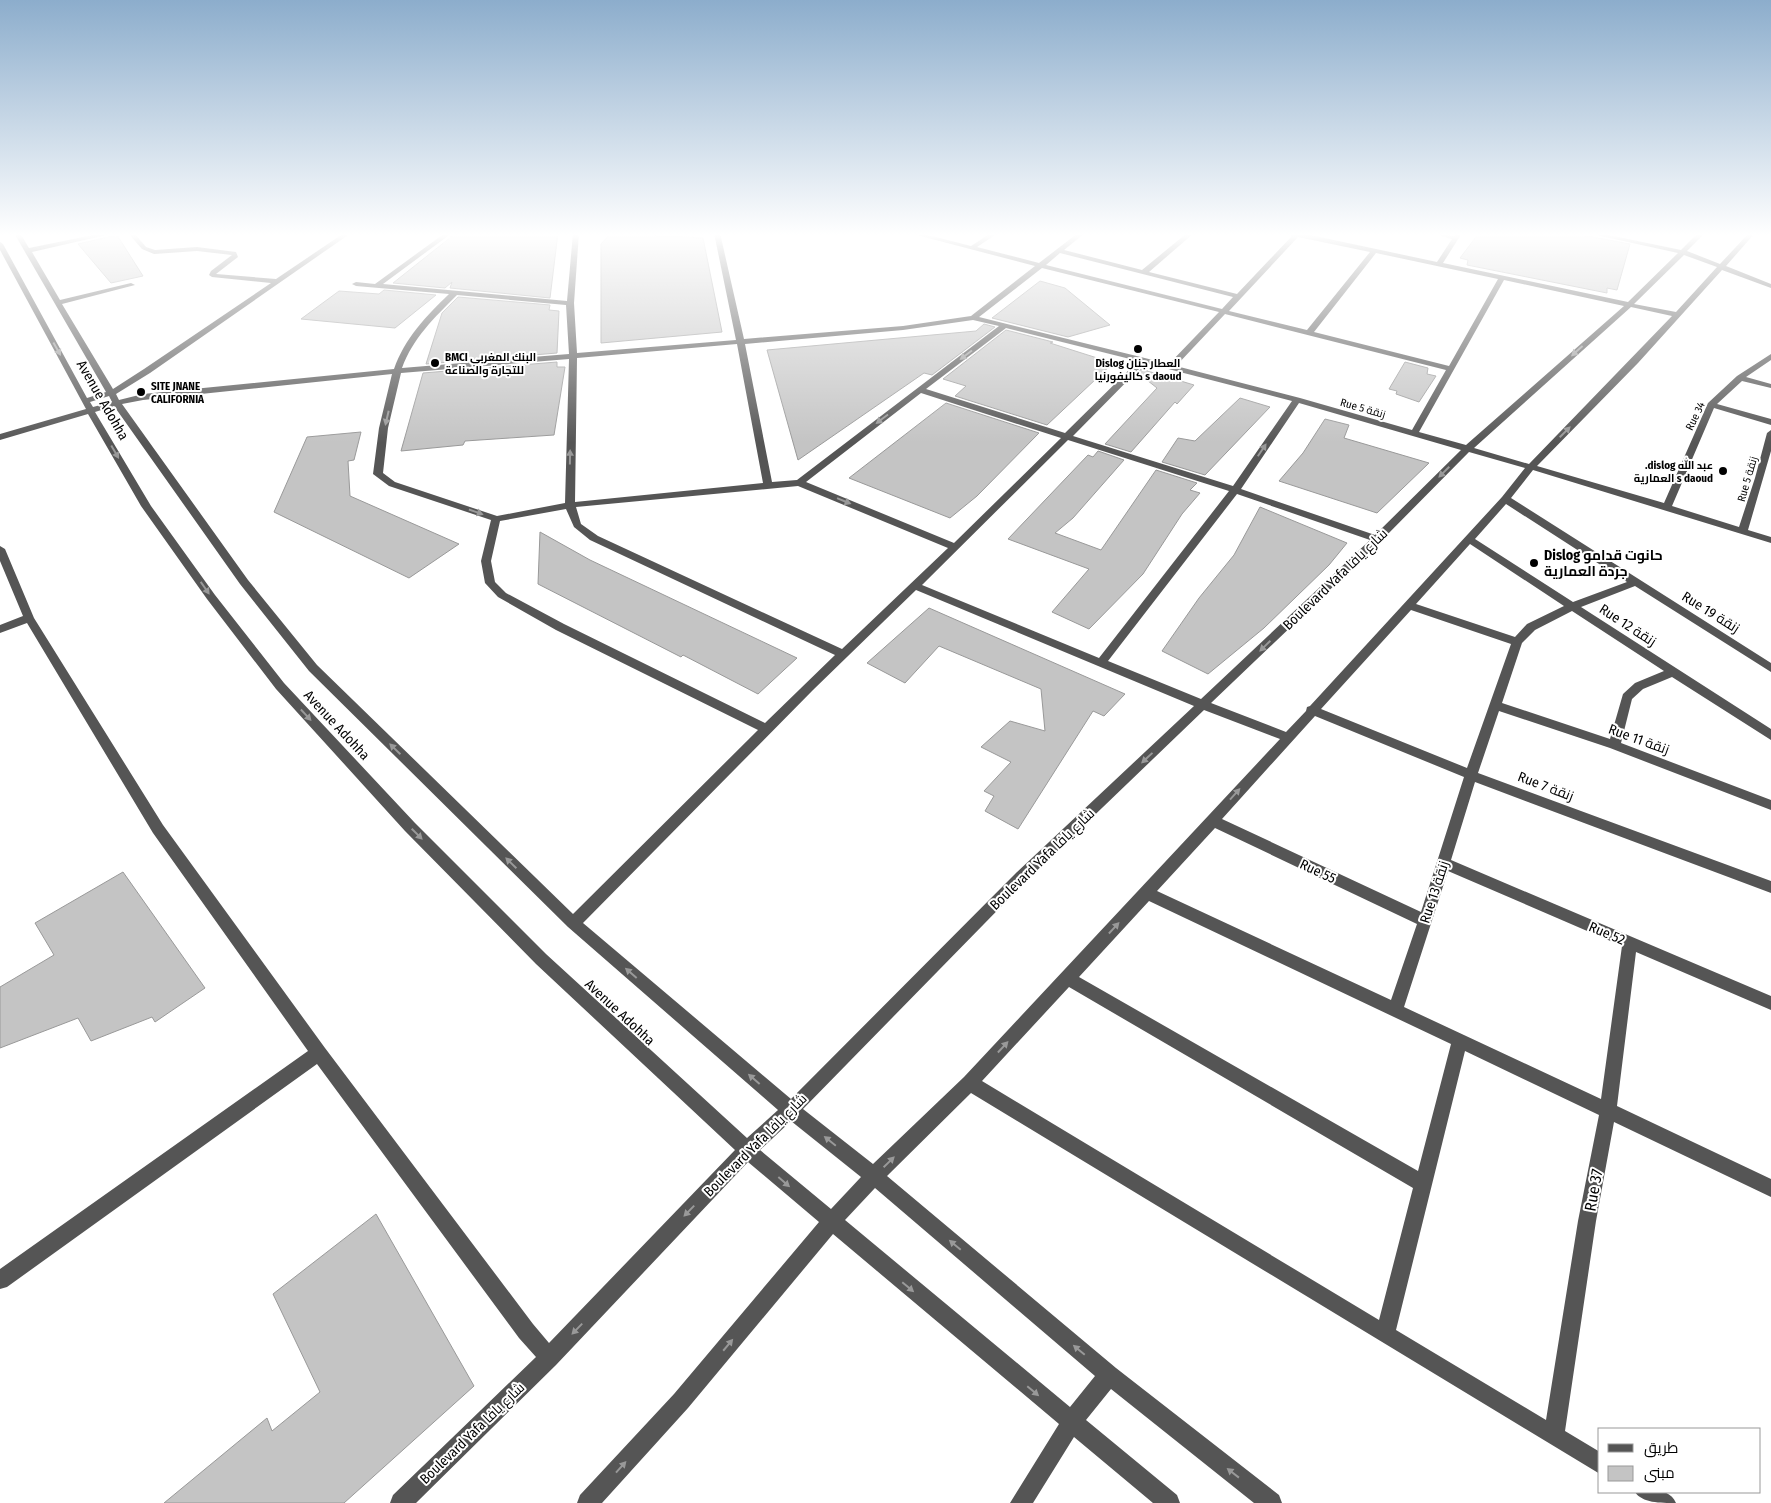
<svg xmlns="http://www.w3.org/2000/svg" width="1771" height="1503" font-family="'Fira Sans Condensed',Cairo,sans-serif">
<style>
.building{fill:#c4c4c4;stroke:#999}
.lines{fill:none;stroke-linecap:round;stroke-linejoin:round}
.minor{fill:#555;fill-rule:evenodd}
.oneway{fill:#999}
.poi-dot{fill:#000;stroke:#fff;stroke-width:2}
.labels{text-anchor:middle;stroke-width:4;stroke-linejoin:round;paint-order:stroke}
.far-poi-label{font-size:11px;font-weight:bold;fill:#000;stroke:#fff;text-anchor:start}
.far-street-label{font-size:11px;fill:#000;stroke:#fff}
.street-label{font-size:14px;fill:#000;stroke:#fff}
.poi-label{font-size:14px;font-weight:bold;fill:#000;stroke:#fff;text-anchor:start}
.near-street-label{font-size:16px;fill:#000;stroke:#fff}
</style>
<rect width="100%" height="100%" fill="#fff"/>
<g class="building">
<polygon points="456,233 558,233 550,298 450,288 452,282 445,288 393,283"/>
<polygon points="611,233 703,238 722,332 601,343 601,244"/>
<polygon points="1479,233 1571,233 1630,244 1617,290 1607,288 1607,293 1467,265 1468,260 1460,258"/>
<polygon points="117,235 143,276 111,283 78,244"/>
<polygon points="1040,281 1065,288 1110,325 1068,337 992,318"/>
<polygon points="384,290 436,295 395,328 301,319 339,291 379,294"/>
<polygon points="458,297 550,305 549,310 559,311 557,353 426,364 442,313"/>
<polygon points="984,324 995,327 932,375 924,373 798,460 767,350 976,331"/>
<polygon points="1006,330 1053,342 1050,343 1113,363 1047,425 955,396 966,386 943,379"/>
<polygon points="557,362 557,367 565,367 554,435 465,441 463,445 401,451 423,373"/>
<polygon points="1405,362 1428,368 1427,374 1436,376 1419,402 1396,394 1397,391 1389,389"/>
<polygon points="1141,369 1194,385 1177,404 1175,402 1131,452 1105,444 1157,388 1138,373"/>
<polygon points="1240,398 1270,407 1205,475 1162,462 1178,438 1195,441"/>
<polygon points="946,403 1039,433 977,496 950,518 849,478"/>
<polygon points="1325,419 1349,425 1344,438 1429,463 1377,513 1279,481 1303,453"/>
<polygon points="361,432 354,460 348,461 350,496 459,544 409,578 274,512 307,437"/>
<polygon points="1098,451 1124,460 1073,518 1055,533 1101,550 1156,470 1197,483 1190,490 1200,493 1182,514 1143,574 1089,629 1052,612 1089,569 1008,539 1088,455 1093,457"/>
<polygon points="1260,507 1347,543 1329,565 1264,628 1208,674 1162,651 1199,598 1234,555"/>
<polygon points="540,532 590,560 797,658 758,694 683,655 681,657 538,584"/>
<polygon points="929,608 1125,694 1104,716 1093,711 1018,829 985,811 994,796 984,791 1011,762 981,747 1010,721 1045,731 1041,689 939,646 905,683 867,663"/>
<polygon points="123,872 205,988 155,1022 152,1017 91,1041 78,1018 0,1048 0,987 54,955 35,923"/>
<polygon points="376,1214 474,1386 344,1503 164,1503 267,1418 272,1431 320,1392 273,1294"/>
</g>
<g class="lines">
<g class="minor">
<path d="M 14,233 L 20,233 L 29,248 L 103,233 L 115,233 L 32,252 L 60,300 L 131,283 L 135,285 L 62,304 L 113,389 L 144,369 L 271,283 L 212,277 L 209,275 L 211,271 L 232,255 L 197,251 L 154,254 L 142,249 L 128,233 L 134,233 L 146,247 L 155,250 L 197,247 L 236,252 L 238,257 L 216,274 L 276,279 L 344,233 L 351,233 L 150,373 L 116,394 L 119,400 L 143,394 L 394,369 C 405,338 426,316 449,294 L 356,286 L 352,284 L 356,282 L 375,284 L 445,233 L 452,233 L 383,284 L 567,301 L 573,233 L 579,233 L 574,303 L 577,353 L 736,340 L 714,233 L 720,233 L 744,339 L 903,326 L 971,316 L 1035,266 L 909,233 L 920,233 L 971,246 L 991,233 L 998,233 L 977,247 L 1039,263 L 1078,233 L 1085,233 L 1064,250 L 1142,270 L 1187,233 L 1194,233 L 1149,272 L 1237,294 L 1292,236 L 1286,233 L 1301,233 L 1437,262 L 1452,239 L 1431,233 L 1454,236 L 1456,233 L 1462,233 L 1443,263 L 1628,302 L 1678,253 L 1587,233 L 1599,233 L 1681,250 L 1698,233 L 1705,233 L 1687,251 L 1720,264 L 1749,233 L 1755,233 L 1726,266 L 1771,284 L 1771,288 L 1722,270 L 1638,363 L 1537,466 L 1664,503 L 1708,403 L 1737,376 L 1771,354 L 1771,360 L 1746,377 L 1771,384 L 1771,388 L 1742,381 L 1717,404 L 1771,419 L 1771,425 L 1714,408 L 1672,506 L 1739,527 L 1755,478 L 1767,433 L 1771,430 L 1771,451 L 1748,530 L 1771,537 L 1771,543 L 1533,470 L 1511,498 L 1771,663 L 1771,672 L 1635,586 L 1581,607 L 1771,729 L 1771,740 L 1672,677 L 1643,689 L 1632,699 L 1621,743 L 1771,800 L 1771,810 L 1610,748 L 1499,711 L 1478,773 L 1771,881 L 1771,893 L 1475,782 L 1451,860 L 1771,996 L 1771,1010 L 1636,952 L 1617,1106 L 1771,1179 L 1771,1197 L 1614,1122 L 1596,1221 L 1565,1431 L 1600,1452 L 1600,1474 L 971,1093 L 887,1176 L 1116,1368 L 1279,1495 L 1282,1503 L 1254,1503 L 1111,1389 L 1086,1420 L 1177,1495 L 1180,1503 L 1153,1503 L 1074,1437 L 1033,1503 L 1010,1503 L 1059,1424 L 833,1234 L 688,1408 L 602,1503 L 577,1503 L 580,1495 L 674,1394 L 819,1222 L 748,1162 L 556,1365 L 416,1503 L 390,1503 L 393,1495 L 536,1357 L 519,1338 L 317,1064 L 7,1287 L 0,1289 L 0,1269 L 308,1051 L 153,833 L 27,623 L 0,633 L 0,625 L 23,616 L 0,561 L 0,546 L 5,549 L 34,618 L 163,825 L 325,1048 L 533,1324 L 549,1343 L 735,1150 L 536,964 L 405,831 L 276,689 L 207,599 L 141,506 L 88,414 L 0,440 L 0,434 L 86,409 L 0,250 L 0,242 L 3,244 L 87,398 L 106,392 ZM 1298,237 L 1370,252 L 1307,330 L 1229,311 ZM 1060,253 L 1233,297 L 1222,309 L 1046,265 ZM 1376,253 L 1498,279 L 1449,366 L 1314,332 ZM 1684,255 L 1717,267 L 1676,312 L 1634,304 ZM 1042,268 L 1219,312 L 1169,364 L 979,317 ZM 1504,280 L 1624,306 L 1466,445 L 1419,432 ZM 457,295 L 566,305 L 569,354 L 402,368 C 413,338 434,318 457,295 ZM 1631,307 L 1672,316 L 1529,464 L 1474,448 ZM 1225,314 L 1446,370 L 1412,430 L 1300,398 L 1176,366 ZM 973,320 L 999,326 L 797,480 L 772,482 L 745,344 L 903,330 ZM 1006,328 L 1138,361 L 1065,433 L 926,389 ZM 737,344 L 763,483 L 575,502 L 577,358 ZM 569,359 L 565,503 L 497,516 L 395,482 L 383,473 L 388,428 L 401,373 ZM 1145,363 L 1292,401 L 1233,486 L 1073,436 ZM 392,374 L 379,428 L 373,474 L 389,486 L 491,520 L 481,561 L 485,583 L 498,597 L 556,630 L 758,730 L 573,914 L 317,665 L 248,580 L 122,404 L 143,400 ZM 921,393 L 1061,438 L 954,543 L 806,482 ZM 109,396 L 112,402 L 93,407 L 90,402 ZM 1299,403 L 1461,450 L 1375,535 L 1241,489 ZM 114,406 L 240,584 L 309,671 L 568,927 L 778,1110 L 747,1138 L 546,954 L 415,823 L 284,683 L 215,595 L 151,506 L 95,412 ZM 1068,440 L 1229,491 L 1099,658 L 922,585 ZM 1469,452 L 1525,468 L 1502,497 L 1310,706 L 1307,707 L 1306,711 L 1286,732 L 1211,703 L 1381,541 ZM 798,486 L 948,548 L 842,649 L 598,536 L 581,524 L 576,507 ZM 1237,494 L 1370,540 L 1201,699 L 1108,661 ZM 1506,504 L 1627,582 L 1573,602 L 1475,539 ZM 566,509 L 574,527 L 590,540 L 835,655 L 765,723 L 564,624 L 506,593 L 495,582 L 491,561 L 500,521 ZM 1470,544 L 1564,606 L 1527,624 L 1515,637 L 1416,604 ZM 916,590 L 1194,706 L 1016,873 L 791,1099 L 583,923 L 813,690 ZM 1411,610 L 1511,644 L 1467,768 L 1321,709 ZM 1572,611 L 1664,671 L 1635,683 L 1623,694 L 1610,739 L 1502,703 L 1522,643 L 1535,630 ZM 1204,710 L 1280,739 L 964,1077 L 873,1164 L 803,1109 L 1026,881 ZM 1315,716 L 1464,777 L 1421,912 L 1222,819 ZM 1215,828 L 1417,924 L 1391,1000 L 1157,891 ZM 1448,871 L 1622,946 L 1601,1099 L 1404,1007 ZM 1149,901 L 1451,1044 L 1418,1171 L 1079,977 ZM 1069,987 L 1413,1188 L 1379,1320 L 982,1081 ZM 1465,1051 L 1599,1115 L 1578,1221 L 1546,1420 L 1396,1330 ZM 791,1121 L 861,1177 L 831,1209 L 760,1150 ZM 875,1188 L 1095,1376 L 1070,1407 L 845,1220 Z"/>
<path d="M 1635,1492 C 1650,1491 1669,1487 1676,1503 C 1660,1503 1642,1503 1635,1492 Z"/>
</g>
</g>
<defs><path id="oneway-solid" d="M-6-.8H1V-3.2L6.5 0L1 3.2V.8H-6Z" transform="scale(1.25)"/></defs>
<g class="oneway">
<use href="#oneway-solid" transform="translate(57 349) rotate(61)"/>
<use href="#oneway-solid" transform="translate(1577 351) rotate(138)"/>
<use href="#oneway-solid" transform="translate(966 355) rotate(143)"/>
<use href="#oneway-solid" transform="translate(387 418) rotate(103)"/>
<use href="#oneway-solid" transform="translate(882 419) rotate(143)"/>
<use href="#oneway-solid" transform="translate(1565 432) rotate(-45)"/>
<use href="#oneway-solid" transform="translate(1262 450) rotate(-56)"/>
<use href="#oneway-solid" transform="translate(115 452) rotate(60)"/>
<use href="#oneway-solid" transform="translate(570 457) rotate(-89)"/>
<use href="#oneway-solid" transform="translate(1444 472) rotate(135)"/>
<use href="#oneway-solid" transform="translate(844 501) rotate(22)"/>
<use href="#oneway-solid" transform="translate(476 512) rotate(19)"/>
<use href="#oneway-solid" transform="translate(205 588) rotate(55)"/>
<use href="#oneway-solid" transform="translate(1265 646) rotate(136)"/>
<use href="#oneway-solid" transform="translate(306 715) rotate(47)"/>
<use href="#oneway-solid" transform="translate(395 749) rotate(-136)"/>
<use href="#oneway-solid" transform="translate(1147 758) rotate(137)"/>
<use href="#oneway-solid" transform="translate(1235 794) rotate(-48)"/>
<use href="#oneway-solid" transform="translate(417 834) rotate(45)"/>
<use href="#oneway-solid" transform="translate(511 863) rotate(-136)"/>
<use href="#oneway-solid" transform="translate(1114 928) rotate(-47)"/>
<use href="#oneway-solid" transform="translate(631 973) rotate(-139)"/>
<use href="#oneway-solid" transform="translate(1003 1047) rotate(-47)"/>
<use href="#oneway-solid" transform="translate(754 1079) rotate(-139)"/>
<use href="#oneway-solid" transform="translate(830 1141) rotate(-141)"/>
<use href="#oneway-solid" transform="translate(889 1162) rotate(-44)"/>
<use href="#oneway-solid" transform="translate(784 1182) rotate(41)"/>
<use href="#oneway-solid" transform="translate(689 1211) rotate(134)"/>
<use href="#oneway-solid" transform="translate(955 1245) rotate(-140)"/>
<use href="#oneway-solid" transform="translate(908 1287) rotate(40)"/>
<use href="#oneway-solid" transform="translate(577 1329) rotate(134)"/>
<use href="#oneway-solid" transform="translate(728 1345) rotate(-50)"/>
<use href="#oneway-solid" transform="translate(1079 1350) rotate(-140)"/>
<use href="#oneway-solid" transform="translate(1033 1391) rotate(40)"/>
<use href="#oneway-solid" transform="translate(621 1467) rotate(-48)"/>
<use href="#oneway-solid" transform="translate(1233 1473) rotate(-142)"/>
</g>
<linearGradient id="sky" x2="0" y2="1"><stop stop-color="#8cadcc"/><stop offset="0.53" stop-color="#fff"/><stop offset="1" stop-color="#fff" stop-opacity="0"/></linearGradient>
<rect width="1771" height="443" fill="url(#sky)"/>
<g class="poi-dot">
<circle cx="1138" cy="349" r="5"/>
<circle cx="435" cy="363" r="5"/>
<circle cx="141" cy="392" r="5"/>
<circle cx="1723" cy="471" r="5"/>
<circle cx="1534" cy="563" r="5"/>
</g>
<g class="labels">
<g class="far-poi-label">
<text x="445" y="361">BMCI البنك المغربي<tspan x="445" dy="13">للتجارة والصناعة</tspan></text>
<text x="1138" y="367" text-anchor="middle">Dislog العطار جنان<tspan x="1138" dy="13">كاليفورنيا s daoud</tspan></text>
<text x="151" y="390">SITE JNANE<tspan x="151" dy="13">CALIFORNIA</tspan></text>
<text x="1713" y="469" text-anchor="end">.dislog عبد الله<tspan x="1713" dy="13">العمارية s daoud</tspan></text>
</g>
<g class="far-street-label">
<text transform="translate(1363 408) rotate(16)" y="4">Rue 5 زنقة</text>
<text transform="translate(1695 416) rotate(-64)" y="4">Rue 34</text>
<text transform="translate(1747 479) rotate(-74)" y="4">Rue 5 زنقة</text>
</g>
<g class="street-label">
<text transform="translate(103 400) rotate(60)" y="5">Avenue Adohha</text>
<text transform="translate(1335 579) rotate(-44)" y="5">Boulevard Yafa شارع يافا</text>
<text transform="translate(1711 612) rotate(32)" y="5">Rue 19 زنقة</text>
<text transform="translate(1628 625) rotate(33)" y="5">Rue 12 زنقة</text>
<text transform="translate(337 725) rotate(47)" y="5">Avenue Adohha</text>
<text transform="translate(1639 739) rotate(20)" y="5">Rue 11 زنقة</text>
<text transform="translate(1546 786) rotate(21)" y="5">Rue 7 زنقة</text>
<text transform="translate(1042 859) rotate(-44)" y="5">Boulevard Yafa شارع يافا</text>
<text transform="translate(1318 871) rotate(25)" y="5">Rue 55</text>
<text transform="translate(1434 892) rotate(-72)" y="5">Rue 13 زنقة</text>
<text transform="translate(1607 933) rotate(23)" y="5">Rue 52</text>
<text transform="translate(620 1012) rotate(43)" y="5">Avenue Adohha</text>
<text transform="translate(755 1145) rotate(-45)" y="5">Boulevard Yafa شارع يافا</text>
<text transform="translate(472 1433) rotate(-44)" y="5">Boulevard Yafa شارع يافا</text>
</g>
<g class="poi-label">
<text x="1544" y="560">Dislog حانوت قدامو<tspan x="1544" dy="16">جردة العمارية</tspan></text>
</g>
<g class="near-street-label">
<text transform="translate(1593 1190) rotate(-80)" y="6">Rue 37</text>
</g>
</g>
<rect x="1598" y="1428" width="162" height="65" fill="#ffffff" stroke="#999999"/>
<rect x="1608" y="1444" width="25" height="8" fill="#555555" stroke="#999999"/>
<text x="1644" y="1453" font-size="15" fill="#000000">طريق</text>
<rect x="1608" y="1466" width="25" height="15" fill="#c4c4c4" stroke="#999999"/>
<text x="1644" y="1478" font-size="15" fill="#000000">مبنى</text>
</svg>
